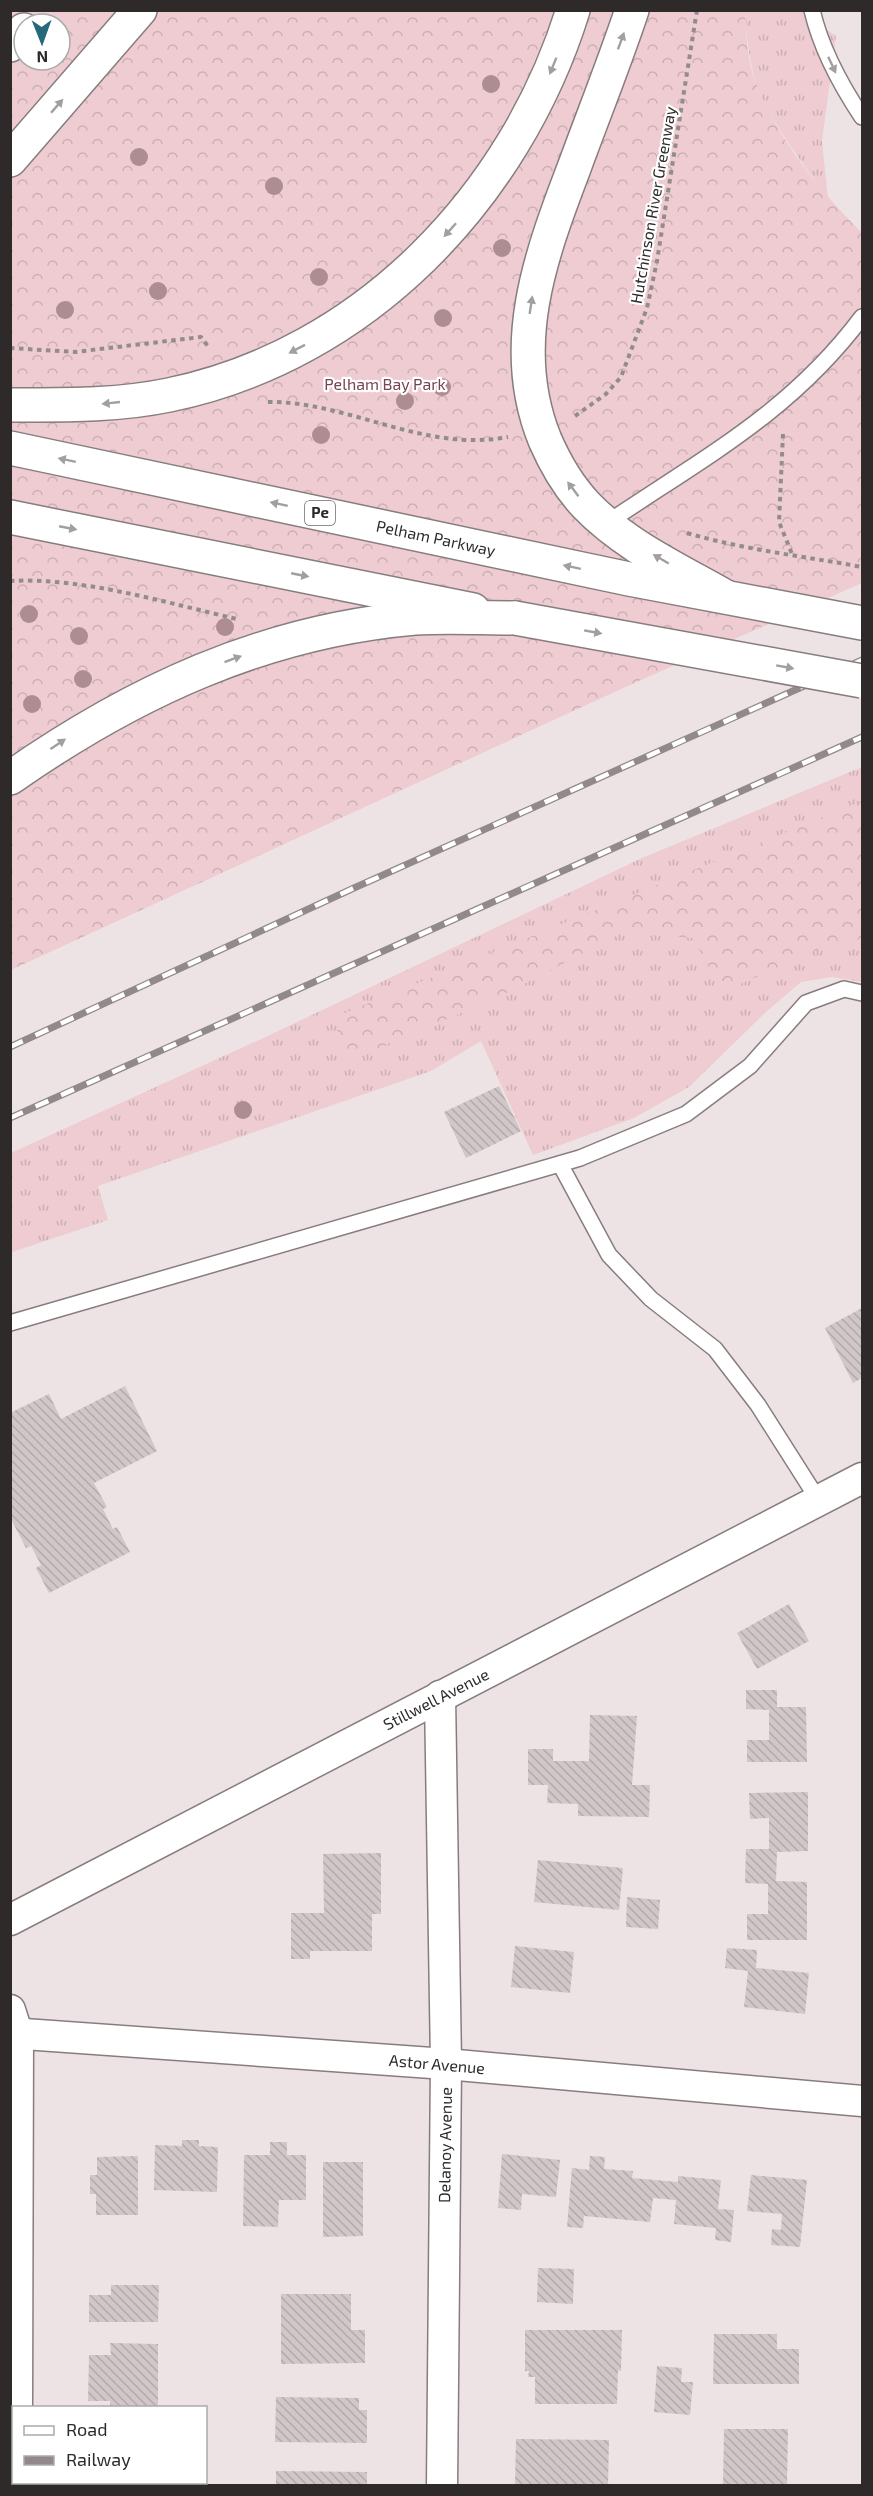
<svg xmlns="http://www.w3.org/2000/svg" width="873" height="2496" font-family="'Exo 2',sans-serif">
<style>
.grass{fill:url(#grass-tufts)}
.forest{fill:url(#forest-crowns);fill-rule:evenodd}
.building{fill:url(#building-back-hatch)}
.lines{fill:none;stroke-linecap:round;stroke-linejoin:round}
.lane-casing{stroke:#877d7e;stroke-width:18}
.street-casing{stroke:#877d7e;stroke-width:33}
.primary-casing{stroke:#877d7e;stroke-width:36}
.highway-casing{stroke:#877d7e;stroke-width:36}
.path{stroke:#938c8c;stroke-width:4;stroke-dasharray:4.5 4.5;stroke-linecap:butt}
.lane{stroke:#fff;stroke-width:15}
.street{stroke:#fff;stroke-width:30}
.primary{stroke:#fff;stroke-width:33}
.highway{stroke:#fff;stroke-width:33}
.rail-casing{stroke:#928a8a;stroke-width:7}
.rail{stroke:#fff;stroke-width:4.5;stroke-dasharray:14;stroke-linecap:butt}
.primary-bridge-casing{stroke:#877d7e;stroke-width:36;stroke-linecap:butt}
.primary-bridge{stroke:#fff;stroke-width:33}
.tree{fill:#ad8c92}
.oneway{fill:#a19f9f}
.labels{text-anchor:middle;stroke-width:4.5;stroke-linejoin:round;paint-order:stroke}
.shield{fill:#fff;stroke:#6d6a6a;stroke-width:1.5}
.shield-label{font-size:15px;font-weight:bold;fill:#2e2a2a}
.street-label{font-size:16px;fill:#2e2a2a;stroke:#fff}
.park-label{font-size:16px;fill:#78444f;stroke:#fff}
</style>
<defs>
<pattern id="grass-tufts" width="24" height="20" patternUnits="userSpaceOnUse" patternTransform="scale(1.5)"><rect width="24" height="20" fill="#eeccd1"/><path d="M3 7l-1-3M5 7V3M7 7l1-3M15 17l-1-3M17 17v-4M19 17l1-3" fill="none" stroke="#ccafb4"/></pattern>
<pattern id="forest-crowns" width="20" height="18" patternUnits="userSpaceOnUse" patternTransform="scale(1.5)"><rect width="20" height="18" fill="#eeccd1"/><path d="M2 6a3 3 0 1 1 6 0M12 15a3 3 0 1 1 6 0" fill="none" stroke="#ccafb4"/></pattern>
<pattern id="building-back-hatch" width="6" height="6" patternUnits="userSpaceOnUse" patternTransform="scale(1.5)"><rect width="6" height="6" fill="#d1c6c8"/><path d="M-1 5l2 2M0 0l6 6M5-1l2 2" fill="none" stroke="#b4aaac"/></pattern>
</defs>
<rect width="100%" height="100%" fill="#eee3e4"/>
<g class="grass">
<path d="M 745,11 L 808,11 L 809,17 L 836,36 L 822,141 L 828,199 C 806,167 765,116 755,80 C 749,57 746,34 745,11 Z"/>
<polygon points="862,767 862,982 832,977 801,982 766,1012 689,1087 634,1118 533,1155 481,1041 431,1071 98,1186 108,1220 12,1252 11,1256 11,1153 274,1033 642,858"/>
</g>
<g class="forest">
<path d="M 10,11 L 745,11 C 746,33 747,62 756,83 C 778,140 820,191 862,233 L 862,583 L 632,684 L 11,970 ZM 24,24 L 60,24 L 60,60 L 24,60 Z"/>
<polygon points="862,801 862,941 849,936 722,992 693,938 622,933 497,998 343,1063 335,1017"/>
</g>
<g class="building">
<polygon points="499,1086 521,1131 466,1158 444,1112"/>
<polygon points="862,1308 862,1378 853,1383 825,1328"/>
<polygon points="125,1386 157,1451 94,1483 107,1507 103,1509 113,1529 117,1527 130,1552 49,1593 36,1568 41,1565 31,1546 26,1548 10,1517 10,1413 49,1394 61,1419"/>
<polygon points="789,1604 809,1641 757,1669 737,1633"/>
<polygon points="746,1690 777,1690 777,1707 806,1707 807,1762 747,1762 747,1740 769,1740 769,1710 746,1709"/>
<polygon points="590,1715 637,1716 632,1785 650,1785 649,1817 578,1816 578,1804 547,1803 548,1785 528,1785 528,1749 553,1749 553,1761 589,1761"/>
<polygon points="808,1792 808,1851 777,1852 776,1881 807,1882 807,1940 747,1940 747,1914 768,1914 768,1884 745,1883 746,1849 769,1849 769,1818 750,1819 749,1793"/>
<polygon points="381,1853 381,1914 372,1914 372,1951 310,1951 310,1959 291,1959 291,1913 324,1913 323,1854"/>
<polygon points="538,1860 623,1868 619,1910 534,1902"/>
<polygon points="627,1897 660,1900 658,1929 626,1927"/>
<polygon points="515,1946 574,1952 570,1993 511,1987"/>
<polygon points="727,1948 757,1950 756,1968 809,1973 805,2014 744,2007 748,1971 725,1968"/>
<polygon points="182,2140 199,2140 199,2146 218,2147 217,2192 154,2190 155,2145 182,2146"/>
<polygon points="270,2142 287,2142 287,2155 306,2155 306,2200 279,2200 278,2227 243,2226 244,2155 270,2155"/>
<polygon points="502,2154 560,2160 556,2197 522,2194 521,2210 498,2208"/>
<polygon points="138,2156 138,2215 96,2215 96,2194 90,2194 90,2175 97,2175 97,2157"/>
<polygon points="590,2156 605,2157 604,2169 633,2171 632,2178 678,2182 678,2176 721,2180 718,2209 734,2210 731,2242 715,2240 716,2228 674,2224 676,2200 653,2198 650,2222 584,2216 583,2228 567,2227 572,2168 589,2170"/>
<polygon points="323,2162 363,2162 363,2236 323,2237"/>
<polygon points="751,2175 807,2180 800,2247 771,2245 772,2229 781,2230 782,2214 747,2211"/>
<polygon points="538,2268 574,2269 573,2304 537,2302"/>
<polygon points="111,2285 159,2285 158,2322 89,2322 89,2295 111,2295"/>
<polygon points="281,2294 351,2294 351,2330 365,2330 365,2363 281,2364"/>
<polygon points="525,2330 622,2330 621,2371 618,2370 617,2404 535,2404 535,2377 528,2377 529,2371 525,2371"/>
<polygon points="714,2334 777,2334 777,2349 799,2349 799,2384 713,2384"/>
<polygon points="110,2343 158,2344 158,2408 110,2408 110,2401 88,2401 89,2355 111,2355"/>
<polygon points="657,2366 682,2368 681,2382 693,2382 690,2415 654,2412"/>
<polygon points="276,2397 359,2398 359,2410 367,2410 367,2443 275,2442"/>
<polygon points="724,2429 788,2429 787,2486 723,2486"/>
<polygon points="516,2439 609,2440 608,2486 515,2485"/>
<polygon points="276,2471 367,2472 367,2486 276,2486"/>
<rect x="88" y="2482" width="69" height="4"/>
</g>
<g class="lines">
<g class="lane-casing">
<g id="lane">
<path d="M 812,10 C 821,49 840,84 862,117"/>
<path d="M 607,523 C 703,458 790,413 862,317"/>
<polyline points="560,1164 609,1255 651,1299 715,1349 758,1405 819,1501"/>
<polyline points="10,1323 580,1158 686,1114 750,1066 806,1003 844,989 862,993"/>
</g>
</g>
<g class="street-casing">
<g id="street">
<polyline points="440,1696 446,2064 442,2486"/>
<polyline points="10,1920 862,1478"/>
<polyline points="10,2010 18,2035 17,2408"/>
<polyline points="10,2033 446,2064 862,2101"/>
<polyline points="16,2486 17,2482"/>
</g>
</g>
<g class="primary-casing">
<g id="primary">
<polyline points="10,448 629,579 862,623"/>
<polyline points="10,517 473,610"/>
</g>
</g>
<g class="highway-casing">
<g id="highway">
<path d="M 632,10 C 614,64 593,116 574,168 C 540,257 507,347 545,440 C 555,463 569,487 586,505 C 624,545 679,570 726,597"/>
<polyline points="10,45 24,30"/>
<polyline points="10,160 140,10"/>
<path d="M 10,405 C 64,405 116,406 169,395 C 364,355 515,197 573,10"/>
<path d="M 10,778 C 133,692 264,631 415,618 C 448,616 482,618 515,618"/>
</g>
</g>
<g class="path">
<polyline points="10,348 75,352 201,337 210,349"/>
<path d="M 268,402 C 348,401 424,453 508,437"/>
<polyline points="575,416 606,394 621,377 647,308 657,261 697,10"/>
<polyline points="783,434 779,522 792,554"/>
<path d="M 687,533 C 745,550 803,556 862,567"/>
<path d="M 10,581 C 82,577 167,603 237,619"/>
</g>
<use href="#lane" class="lane"/>
<use href="#street" class="street"/>
<use href="#primary" class="primary"/>
<use href="#highway" class="highway"/>
<g class="rail-casing">
<g id="rail">
<polyline points="10,1047 354,888 862,660"/>
<polyline points="10,1118 862,737"/>
</g>
</g>
<use href="#rail" class="rail"/>
<g class="primary-bridge-casing">
<polyline id="primary-bridge" points="515,618 862,681"/>
</g>
<use href="#primary-bridge" class="primary-bridge"/>
</g>
<g class="tree">
<circle cx="491" cy="84" r="9"/>
<circle cx="139" cy="157" r="9"/>
<circle cx="274" cy="186" r="9"/>
<circle cx="502" cy="248" r="9"/>
<circle cx="319" cy="277" r="9"/>
<circle cx="158" cy="291" r="9"/>
<circle cx="65" cy="310" r="9"/>
<circle cx="443" cy="318" r="9"/>
<circle cx="442" cy="387" r="9"/>
<circle cx="405" cy="401" r="9"/>
<circle cx="321" cy="435" r="9"/>
<circle cx="29" cy="614" r="9"/>
<circle cx="225" cy="627" r="9"/>
<circle cx="79" cy="636" r="9"/>
<circle cx="83" cy="679" r="9"/>
<circle cx="32" cy="704" r="9"/>
<circle cx="243" cy="1110" r="9"/>
</g>
<defs><path id="oneway-solid" d="M-6-.8H1V-3.2L6.5 0L1 3.2V.8H-6Z" transform="scale(1.5)"/></defs>
<g class="oneway">
<use href="#oneway-solid" transform="translate(621 41) rotate(-70)"/>
<use href="#oneway-solid" transform="translate(832 65) rotate(65)"/>
<use href="#oneway-solid" transform="translate(553 66) rotate(112)"/>
<use href="#oneway-solid" transform="translate(57 106) rotate(-49)"/>
<use href="#oneway-solid" transform="translate(450 230) rotate(132)"/>
<use href="#oneway-solid" transform="translate(531 305) rotate(-81)"/>
<use href="#oneway-solid" transform="translate(297 349) rotate(153)"/>
<use href="#oneway-solid" transform="translate(111 403) rotate(174)"/>
<use href="#oneway-solid" transform="translate(67 460) rotate(-168)"/>
<use href="#oneway-solid" transform="translate(573 489) rotate(-127)"/>
<use href="#oneway-solid" transform="translate(279 504) rotate(-168)"/>
<use href="#oneway-solid" transform="translate(68 528) rotate(11)"/>
<use href="#oneway-solid" transform="translate(661 559) rotate(-150)"/>
<use href="#oneway-solid" transform="translate(572 567) rotate(-168)"/>
<use href="#oneway-solid" transform="translate(300 575) rotate(11)"/>
<use href="#oneway-solid" transform="translate(593 632) rotate(10)"/>
<use href="#oneway-solid" transform="translate(233 659) rotate(-20)"/>
<use href="#oneway-solid" transform="translate(785 667) rotate(10)"/>
<use href="#oneway-solid" transform="translate(58 744) rotate(-34)"/>
</g>
<g class="labels">
<rect class="shield" x="305" y="501" width="30" height="24" rx="4.5"/>
<g class="shield-label">
<text x="320" y="518">Pe</text>
</g>
<g class="street-label">
<text transform="translate(653 205) rotate(-80)" y="6">Hutchinson River Greenway</text>
<text transform="translate(436 538) rotate(12)" y="6">Pelham Parkway</text>
<text transform="translate(436 1699) rotate(-27)" y="6">Stillwell Avenue</text>
<text transform="translate(437 2064) rotate(5)" y="6">Astor Avenue</text>
<text transform="translate(445 2145) rotate(-89)" y="6">Delanoy Avenue</text>
</g>
<g class="park-label">
<text x="385" y="390">Pelham Bay Park</text>
</g>
</g>
<rect width="873" height="2496" fill="none" stroke="#2e2a2a" stroke-width="24"/>
<rect x="12" y="2406" width="195" height="78" fill="#ffffff" stroke="#abaaaa" stroke-width="1.5"/>
<rect x="24" y="2426" width="30" height="9" fill="#ffffff" stroke="#abaaaa" stroke-width="1.5"/>
<text x="66" y="2436" font-size="18" fill="#2e2a2a">Road</text>
<rect x="24" y="2456" width="30" height="9" fill="#928a8a" stroke="#abaaaa" stroke-width="1.5"/>
<text x="66" y="2466" font-size="18" fill="#2e2a2a">Railway</text>
<g transform="translate(42 42) rotate(179)"><circle r="28" fill="#ffffff" stroke="#abaaaa" stroke-width="1.5"/>
<path d="M0-4.5L10 22L0 15L-10 22Z" fill="#25697a"/>
<text y="-9" font-size="16" font-weight="bold" text-anchor="middle" fill="#2e2a2a">N</text>
</g>
</svg>
